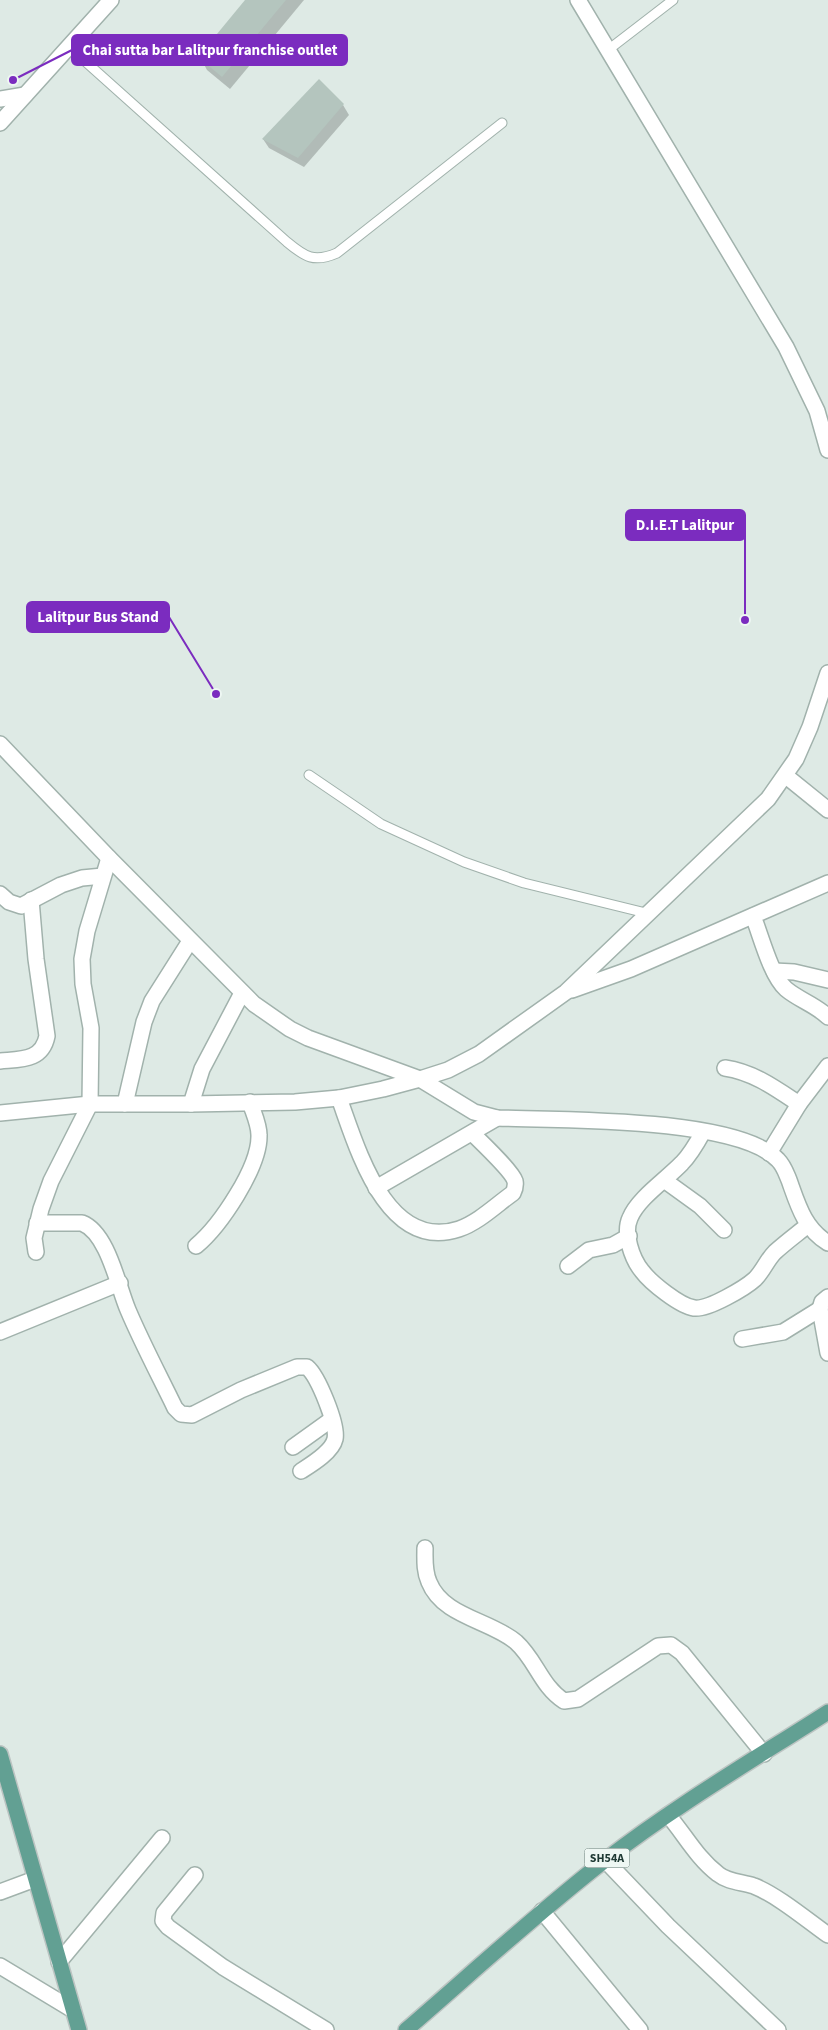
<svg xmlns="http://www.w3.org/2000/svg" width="828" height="2030" font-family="'Source Sans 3',sans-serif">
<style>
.shadow{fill:#0003}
.building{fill:#b4c5be}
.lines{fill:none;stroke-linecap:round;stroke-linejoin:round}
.service-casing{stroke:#a1b2ac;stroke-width:11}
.minor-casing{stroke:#a1b2ac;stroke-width:18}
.tertiary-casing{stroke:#a1b2ac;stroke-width:18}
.primary-casing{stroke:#bcc4c2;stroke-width:18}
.service{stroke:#fff;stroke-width:9}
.minor{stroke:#fff;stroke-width:15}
.tertiary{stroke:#fff;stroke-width:15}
.primary{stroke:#62a093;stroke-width:15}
.labels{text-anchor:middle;stroke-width:4;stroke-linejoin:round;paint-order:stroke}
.shield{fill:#eef7f3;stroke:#5d736d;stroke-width:1}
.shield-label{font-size:12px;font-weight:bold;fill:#1f3a34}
.leader{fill:none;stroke:#7b2cbf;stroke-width:2}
.callout-dot{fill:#7b2cbf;stroke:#eef7f3;stroke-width:2}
.callout{fill:#7b2cbf;stroke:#7b2cbf;stroke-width:2}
.callout-label{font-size:15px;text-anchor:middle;font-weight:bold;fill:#fff}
</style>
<rect width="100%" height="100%" fill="#deeae5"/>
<g class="shadow">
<polygon points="247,0 304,0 230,89 207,70 200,57"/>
<polygon points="343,105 349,115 304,167 269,148 263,139"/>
</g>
<g class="building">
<polygon points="245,0 286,0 222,77 198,57"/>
<polygon points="319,79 344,104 298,158 262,139"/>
</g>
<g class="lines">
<g class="service-casing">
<g id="service">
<path d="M 68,46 L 287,242 C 305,257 314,263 337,253 L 502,123"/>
<polyline points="608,50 673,0"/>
<polyline points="309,775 381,824 464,862 524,883 650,914"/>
</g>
</g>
<g class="minor-casing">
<g id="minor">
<polyline points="578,0 786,347 817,411 828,450"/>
<polyline points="0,99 25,95"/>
<path d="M 0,744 L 109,858 L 254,1004 L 290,1029 L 308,1038 L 420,1079 L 474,1112 L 497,1118 C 557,1120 738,1117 778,1160 C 784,1166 786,1173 789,1180 C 798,1205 804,1228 828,1243"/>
<polyline points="786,776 828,810"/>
<polyline points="0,894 9,902 21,906 61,885 82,878 103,876"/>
<path d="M 753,916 C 761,936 771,976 786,989 C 799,1000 816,1005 828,1017"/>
<polyline points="774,971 794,972 828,980"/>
<polyline points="572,990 631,969 828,883"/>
<path d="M 0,1061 C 21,1059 42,1061 47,1036 L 36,959 L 31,900"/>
<path d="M 725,1068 C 753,1072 775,1088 799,1104"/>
<path d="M 339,1098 C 357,1147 386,1253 459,1229 C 479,1222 496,1205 513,1193 C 515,1189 516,1186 515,1181 C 512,1171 481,1142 472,1133"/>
<polyline points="125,1104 144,1022 152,1001 190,941"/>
<polyline points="191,1104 202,1069 242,993"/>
<polyline points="0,1113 90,1104 191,1104 295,1102 339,1098 383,1089 420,1079 448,1070 479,1054 566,992 768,799 796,759 810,727 828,673"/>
<path d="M 703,1132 C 697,1143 691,1154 682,1163 C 667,1179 638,1198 630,1218 C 623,1233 632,1259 642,1271 C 651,1283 680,1306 694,1308 C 708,1310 745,1288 755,1279 C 763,1271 767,1260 775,1252 C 786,1242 797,1234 808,1225"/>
<polyline points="769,1153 799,1104 828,1066"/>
<polyline points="664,1180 700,1206 724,1230"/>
<polyline points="376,1188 497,1118"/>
<path d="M 37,1223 L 82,1223 C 108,1233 118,1287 128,1310 C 142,1343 159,1375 175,1408 L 181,1414 L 192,1415 L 241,1390 L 297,1367 L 307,1367 C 318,1376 338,1425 335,1439 C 332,1452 312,1464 301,1471"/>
<path d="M 196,1246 C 220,1226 260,1167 259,1135 C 259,1124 253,1112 250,1102"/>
<polyline points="36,1252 34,1238 41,1209 51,1181 90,1104 91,1028 83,984 82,959 87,931 109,858"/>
<polyline points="568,1266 589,1250 613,1245 629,1236"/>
<polyline points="828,1297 822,1302 820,1309 828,1353"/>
<polyline points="0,1332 120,1283"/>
<polyline points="742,1339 783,1332 820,1309"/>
<polyline points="293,1447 332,1419"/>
<path d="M 425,1548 C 425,1559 424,1571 429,1582 C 443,1617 490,1620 516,1642 C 536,1660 541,1686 564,1701 L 578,1699 L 658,1646 L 671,1645 L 682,1653 L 764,1754"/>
<path d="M 668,1815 C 685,1835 697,1858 718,1874 C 728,1882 742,1882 754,1886 C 777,1895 807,1920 828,1935"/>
<polyline points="605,1860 668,1926 778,2030"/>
<polyline points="195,1875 164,1913 163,1921 168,1927 223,1967 326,2030"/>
<polyline points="0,1892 35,1879"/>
<polyline points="542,1911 640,2030"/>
<polyline points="59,1962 162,1838"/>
<polyline points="0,1966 73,2010"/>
</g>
</g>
<g class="tertiary-casing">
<polyline id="tertiary" points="0,123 111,0"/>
</g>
<g class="primary-casing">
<g id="primary">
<polyline points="0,1754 79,2030"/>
<path d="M 406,2030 C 472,1973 536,1914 604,1861 C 675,1806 753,1760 828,1712"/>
</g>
</g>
<use href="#service" class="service"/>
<use href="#minor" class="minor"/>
<use href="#tertiary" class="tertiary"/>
<use href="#primary" class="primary"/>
</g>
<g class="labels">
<rect class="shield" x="584.5" y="1848.5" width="45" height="19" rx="4"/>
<g class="shield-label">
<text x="607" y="1862">SH54A</text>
</g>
</g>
<path class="leader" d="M13 80L72 50M745 620L745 525M216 694L169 617"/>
<g class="callout-dot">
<circle cx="13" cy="80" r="5"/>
<circle cx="745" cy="620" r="5"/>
<circle cx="216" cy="694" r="5"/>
</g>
<g class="callout">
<rect x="72" y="35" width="275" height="30" rx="5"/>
<rect x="626" y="510" width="119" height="30" rx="5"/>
<rect x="27" y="602" width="142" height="30" rx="5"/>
</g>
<g class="callout-label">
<text x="210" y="55">Chai sutta bar Lalitpur franchise outlet</text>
<text x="685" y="530">D.I.E.T Lalitpur</text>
<text x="98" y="622">Lalitpur Bus Stand</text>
</g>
</svg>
